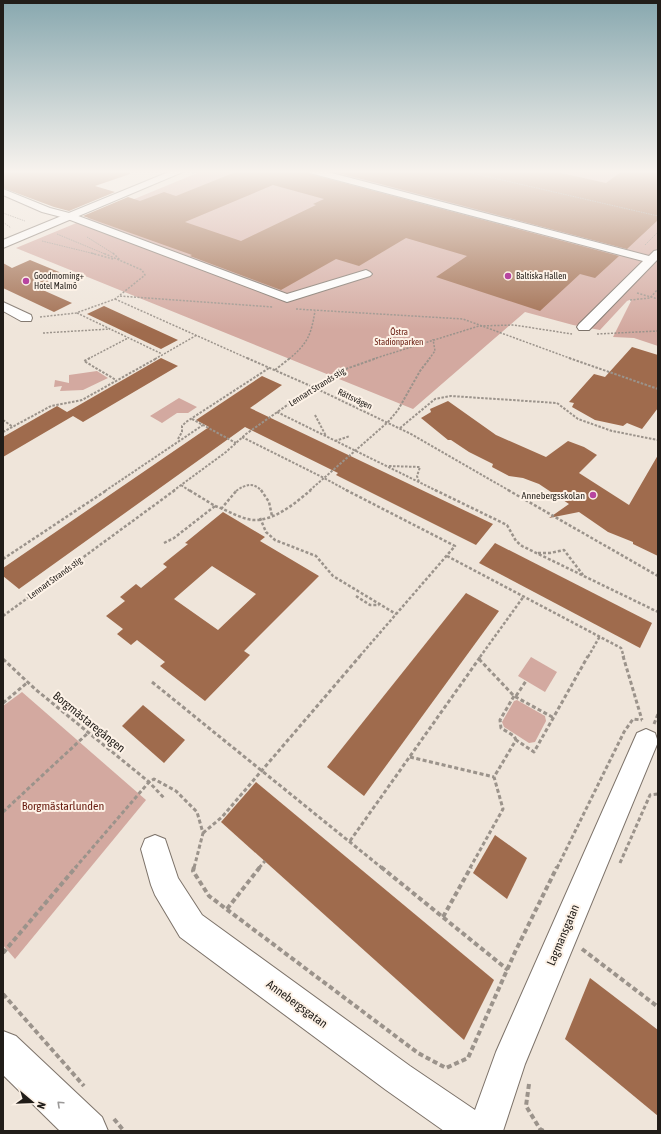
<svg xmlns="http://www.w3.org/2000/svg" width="661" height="1134" font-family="'Asap Condensed',sans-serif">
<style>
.green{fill:#d3a9a0}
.building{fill:#9f6b4d;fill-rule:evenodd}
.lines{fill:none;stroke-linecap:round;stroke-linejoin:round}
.minor-casing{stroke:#7c7269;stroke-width:2}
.major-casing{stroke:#7c7269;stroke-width:2}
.path-far5{stroke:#9b938b;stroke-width:1;stroke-dasharray:1.5 1;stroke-linecap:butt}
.path-far4{stroke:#9b938b;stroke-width:1.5;stroke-dasharray:2 1.5;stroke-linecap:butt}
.path-far3{stroke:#9b938b;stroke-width:2;stroke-dasharray:2.5 1.5;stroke-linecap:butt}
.path-far2{stroke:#9b938b;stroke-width:2.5;stroke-dasharray:3 2;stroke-linecap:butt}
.path-far1{stroke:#9b938b;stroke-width:3;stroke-dasharray:4 2.5;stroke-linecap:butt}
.path{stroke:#9b938b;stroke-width:4;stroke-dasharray:5 3;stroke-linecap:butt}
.minor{fill:#fff;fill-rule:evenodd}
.major{fill:#fff;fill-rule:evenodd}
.oneway{stroke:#9b9998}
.poi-dot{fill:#b745a0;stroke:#fdf2e7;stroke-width:1.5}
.labels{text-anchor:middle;stroke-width:4;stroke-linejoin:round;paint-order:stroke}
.far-poi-label{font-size:9px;fill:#211d19;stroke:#fdf2e7;text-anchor:start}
.far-park-label{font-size:9px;fill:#691d11;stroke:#fdf2e7}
.far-street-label{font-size:9px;fill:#211d19;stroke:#fdf2e7}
.poi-label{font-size:10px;fill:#211d19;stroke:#fdf2e7;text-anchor:end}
.near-street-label{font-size:12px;fill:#211d19;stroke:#fdf2e7}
.near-park-label{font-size:12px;fill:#691d11;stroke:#fdf2e7}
</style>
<rect width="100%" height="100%" fill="#efe5da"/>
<g class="green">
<polygon points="202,171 658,171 658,346 634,338 613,337 632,299 627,301 600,330 573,325 525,312 413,409 16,248"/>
<polygon points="97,371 108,378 83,390 60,391 62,386 54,387 55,380 69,383 69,375"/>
<polygon points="179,398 197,407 188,413 177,413 162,423 150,416"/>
<polygon points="531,657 557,672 545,692 518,676"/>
<polygon points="22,692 146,800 15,959 3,945 3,706"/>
<polygon points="517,700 545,716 546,721 535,742 529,743 504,727 502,722 514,701"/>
</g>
<g class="building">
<polygon points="3,171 130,171 130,174 95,186 115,192 69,211 54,207 3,188"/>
<path d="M 238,171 L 308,171 L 310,174 L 619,256 L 595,278 L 580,274 L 540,311 L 436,277 L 467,256 L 406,238 L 359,266 L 336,259 L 281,290 L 190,256 L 192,255 L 83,216 L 128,197 L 140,201 L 164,192 L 176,196 ZM 273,185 L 324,199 L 313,204 L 316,205 L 241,241 L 185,222 Z"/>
<polygon points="331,171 552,171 606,183 622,171 658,171 658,220 627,249"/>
<polygon points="30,260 64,274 36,287 72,303 54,312 3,288 3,263 12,268"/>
<polygon points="104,306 178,340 161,349 87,314"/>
<polygon points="632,347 658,355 658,408 642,429 627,423 623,426 595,420 572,407 574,403 569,402 594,374 605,377"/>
<polygon points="161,358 178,366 83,422 73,416 3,457 3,437 57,406 67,412"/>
<polygon points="262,376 282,385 250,408 493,524 476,545 336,475 338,473 245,427 19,589 3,576 3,568 209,427 196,420"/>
<polygon points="448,401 496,435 546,457 568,441 584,447 597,455 579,473 629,505 658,455 658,556 633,544 633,542 608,532 579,512 549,518 569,504 539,484 523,478 509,476 492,467 493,464 469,452 451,440 448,440 421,418 431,412 430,409"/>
<path d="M 223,512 L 265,537 L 260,541 L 319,576 L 244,651 L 250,655 L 205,701 L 160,666 L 165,662 L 137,640 L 131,645 L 117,634 L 123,629 L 106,616 L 125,601 L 120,597 L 136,584 L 141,588 L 167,567 L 163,564 L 188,544 L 185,543 ZM 212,566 L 256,594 L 218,630 L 174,599 Z"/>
<polygon points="495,543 652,623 640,648 479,563"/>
<polygon points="466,593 499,611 364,796 327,767"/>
<polygon points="143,705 185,740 164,763 122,726"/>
<polygon points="256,782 494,980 464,1040 221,822"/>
<polygon points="495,835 527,858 507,899 473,873"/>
<polygon points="590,978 658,1030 658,1116 565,1039"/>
</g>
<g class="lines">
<g class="minor-casing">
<g id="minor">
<polygon points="309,171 324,171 649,256 654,251 658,250 658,259 589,330 579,330 577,327 579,324 643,261 310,173"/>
<polygon points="3,189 50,208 73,214 287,294 366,270 370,272 372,274 370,276 287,302 65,218 42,212 3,195"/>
<polygon points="3,302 31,315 32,318 31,321 21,321 3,311"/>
<polygon points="646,729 655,733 658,742 525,1064 503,1131 444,1131 386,1090 180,937 155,895 151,885 141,849 145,839 155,835 165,839 178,878 202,915 410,1066 475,1110 496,1052 637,733"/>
</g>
</g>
<g class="major-casing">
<g id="major">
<polygon points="171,171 185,171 3,248 3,240"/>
<polygon points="3,1031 16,1036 102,1117 108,1131 60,1131 3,1075"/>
</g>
</g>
<g class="path-far5">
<polyline points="463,171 658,216"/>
<polyline points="192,174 198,171"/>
<polyline points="3,213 25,221"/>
<polyline points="3,222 11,228"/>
<polyline points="57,234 105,254"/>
<polyline points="87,237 114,254"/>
<polyline points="42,241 95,254"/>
<polyline points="645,245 658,232"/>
</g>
<g class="path-far4">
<polyline points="91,253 113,259"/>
<polyline points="113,253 120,260"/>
<polyline points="637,293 658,299"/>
<polyline points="120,296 273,307"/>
<polyline points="115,299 249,359"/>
<polyline points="630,300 650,298 658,289"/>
<polyline points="296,309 463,319 572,359"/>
<polyline points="77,313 162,354"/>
<polyline points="40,317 76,313 115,299 145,275 142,270 103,253"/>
<polyline points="43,333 110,329"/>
<polyline points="597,334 658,331"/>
<polyline points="88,359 128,338"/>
<polyline points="155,359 197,335"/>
<path d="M 289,359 C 308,343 311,335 315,311"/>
<polyline points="373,359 479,326 514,325 572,334"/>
<polyline points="429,359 435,351 433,339"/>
</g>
<g class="path-far3">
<polyline points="90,358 84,361 116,380"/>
<polyline points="247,358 313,387 411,434 510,491"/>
<polyline points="569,358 658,389"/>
<polyline points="275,370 290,358"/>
<polyline points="277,412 437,491"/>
<polyline points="315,415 326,436"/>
<polyline points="192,419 236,443"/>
<polyline points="3,420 13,427"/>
<polyline points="400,428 435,399 451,396 557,403 578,419 612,431 658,440"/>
<polyline points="3,432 51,406 82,400 157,358"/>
<polyline points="242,437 324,478 309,491"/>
<polyline points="178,439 182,432 182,426 186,422 269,368"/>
<polyline points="335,441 350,436"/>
<polyline points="389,466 420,467 417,476 419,482"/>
<polyline points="181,485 190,491"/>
<polyline points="105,491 203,425"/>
<polyline points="173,491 226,452 246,434 313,387 343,370 377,358"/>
<path d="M 236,491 C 246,484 253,482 262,491"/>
<polyline points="348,491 324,478 388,422 398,410 420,371 430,358"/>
</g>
<g class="path-far2">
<polyline points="261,490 269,502 272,516"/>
<polyline points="346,490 455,546 359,657"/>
<polyline points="435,490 507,525 516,541 522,546 658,612"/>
<polyline points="508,490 658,576"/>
<path d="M 215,506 C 227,510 241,519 253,520 C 275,521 295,503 311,490"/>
<polyline points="221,509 237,490"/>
<polyline points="260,518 266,532 275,540 316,556 333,576 396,614"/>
<polyline points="164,543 174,538 215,506 189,490"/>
<polyline points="538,553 550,553 564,550 583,575"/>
<polyline points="447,556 621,648 624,657"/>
<polyline points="3,559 107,490"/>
<polyline points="356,596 370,605 379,605"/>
<polyline points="3,616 175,490"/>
<polyline points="480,657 524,596"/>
<polyline points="588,657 600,636"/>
</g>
<g class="path-far1">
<polyline points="623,656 642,720"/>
<polyline points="3,659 35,689 149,782 164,798"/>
<polyline points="479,659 514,696 554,718"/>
<polyline points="152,682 382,868"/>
<polyline points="514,696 500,720 501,728 514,736 516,740"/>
<polyline points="516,696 526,681"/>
<polyline points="3,703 28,682"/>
<polyline points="654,724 658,714"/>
<polyline points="410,757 494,777"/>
<polyline points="3,812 88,733"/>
<polyline points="203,833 222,817 360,656"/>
<polyline points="350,841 481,656"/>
<polyline points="620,863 650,795 658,794"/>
<polyline points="75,868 149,782 154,779 176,791 197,812 203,833 194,868"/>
<polyline points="259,868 265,861"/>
<polyline points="470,868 503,809 494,777 516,740 534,752 588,656"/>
<polyline points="557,868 624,732 633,719 642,720"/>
</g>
<g class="path">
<polyline points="194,867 193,871 209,896 418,1053 446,1068 468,1058 515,952 557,867"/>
<polyline points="381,867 508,970"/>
<polyline points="227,909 260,867"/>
<polyline points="443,917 471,867"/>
<polyline points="582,949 658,1007"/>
<polyline points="3,953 76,867"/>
<polyline points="3,994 84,1086"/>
<polyline points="529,1084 526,1106 540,1129 544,1131"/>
<polyline points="114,1119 124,1131"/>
</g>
<use href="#minor" class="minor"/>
<use href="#major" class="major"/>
</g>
<defs><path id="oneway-chevron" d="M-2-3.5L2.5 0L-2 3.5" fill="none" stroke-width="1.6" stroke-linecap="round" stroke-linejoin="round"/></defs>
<use class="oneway" href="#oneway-chevron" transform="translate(60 1104) rotate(-137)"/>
<linearGradient id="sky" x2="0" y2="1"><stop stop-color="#88a8af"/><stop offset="0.52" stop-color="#f8f3ee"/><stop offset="1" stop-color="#f8f3ee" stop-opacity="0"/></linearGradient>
<rect width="661" height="330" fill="url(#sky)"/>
<g class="poi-dot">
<circle cx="508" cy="276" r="4"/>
<circle cx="26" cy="281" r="4"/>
<circle cx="593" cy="495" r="4"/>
</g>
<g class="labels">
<g class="far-poi-label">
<text x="34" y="279">Goodmorning+<tspan x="34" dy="10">Hotel Malmö</tspan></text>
<text x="516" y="279">Baltiska Hallen</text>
</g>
<g class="far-park-label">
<text x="399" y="335">Östra<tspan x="399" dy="10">Stadionparken</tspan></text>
</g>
<g class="far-street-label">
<text transform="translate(317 387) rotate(-32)" y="3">Lennart Strands stig</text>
<text transform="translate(355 399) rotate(25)" y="3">Rättsvägen</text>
<text transform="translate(55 578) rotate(-36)" y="3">Lennart Strands stig</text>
</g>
<g class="poi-label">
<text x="585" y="499">Annebergsskolan</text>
</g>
<g class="near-street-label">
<text transform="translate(89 722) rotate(39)" y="4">Borgmästaregången</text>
<text transform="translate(563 935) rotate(-67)" y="4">Lagmansgatan</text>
<text transform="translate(297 1004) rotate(36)" y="4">Annebergsgatan</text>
</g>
<g class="near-park-label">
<text x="63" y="810">Borgmästarlunden</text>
</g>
</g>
<rect width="661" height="1134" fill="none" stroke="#211d19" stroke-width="8"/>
<g transform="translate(32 1102) rotate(109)" stroke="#fdf2e7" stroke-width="3" paint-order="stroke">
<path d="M0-3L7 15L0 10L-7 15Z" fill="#211d19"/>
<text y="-6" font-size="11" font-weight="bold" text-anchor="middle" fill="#211d19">N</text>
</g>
</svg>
